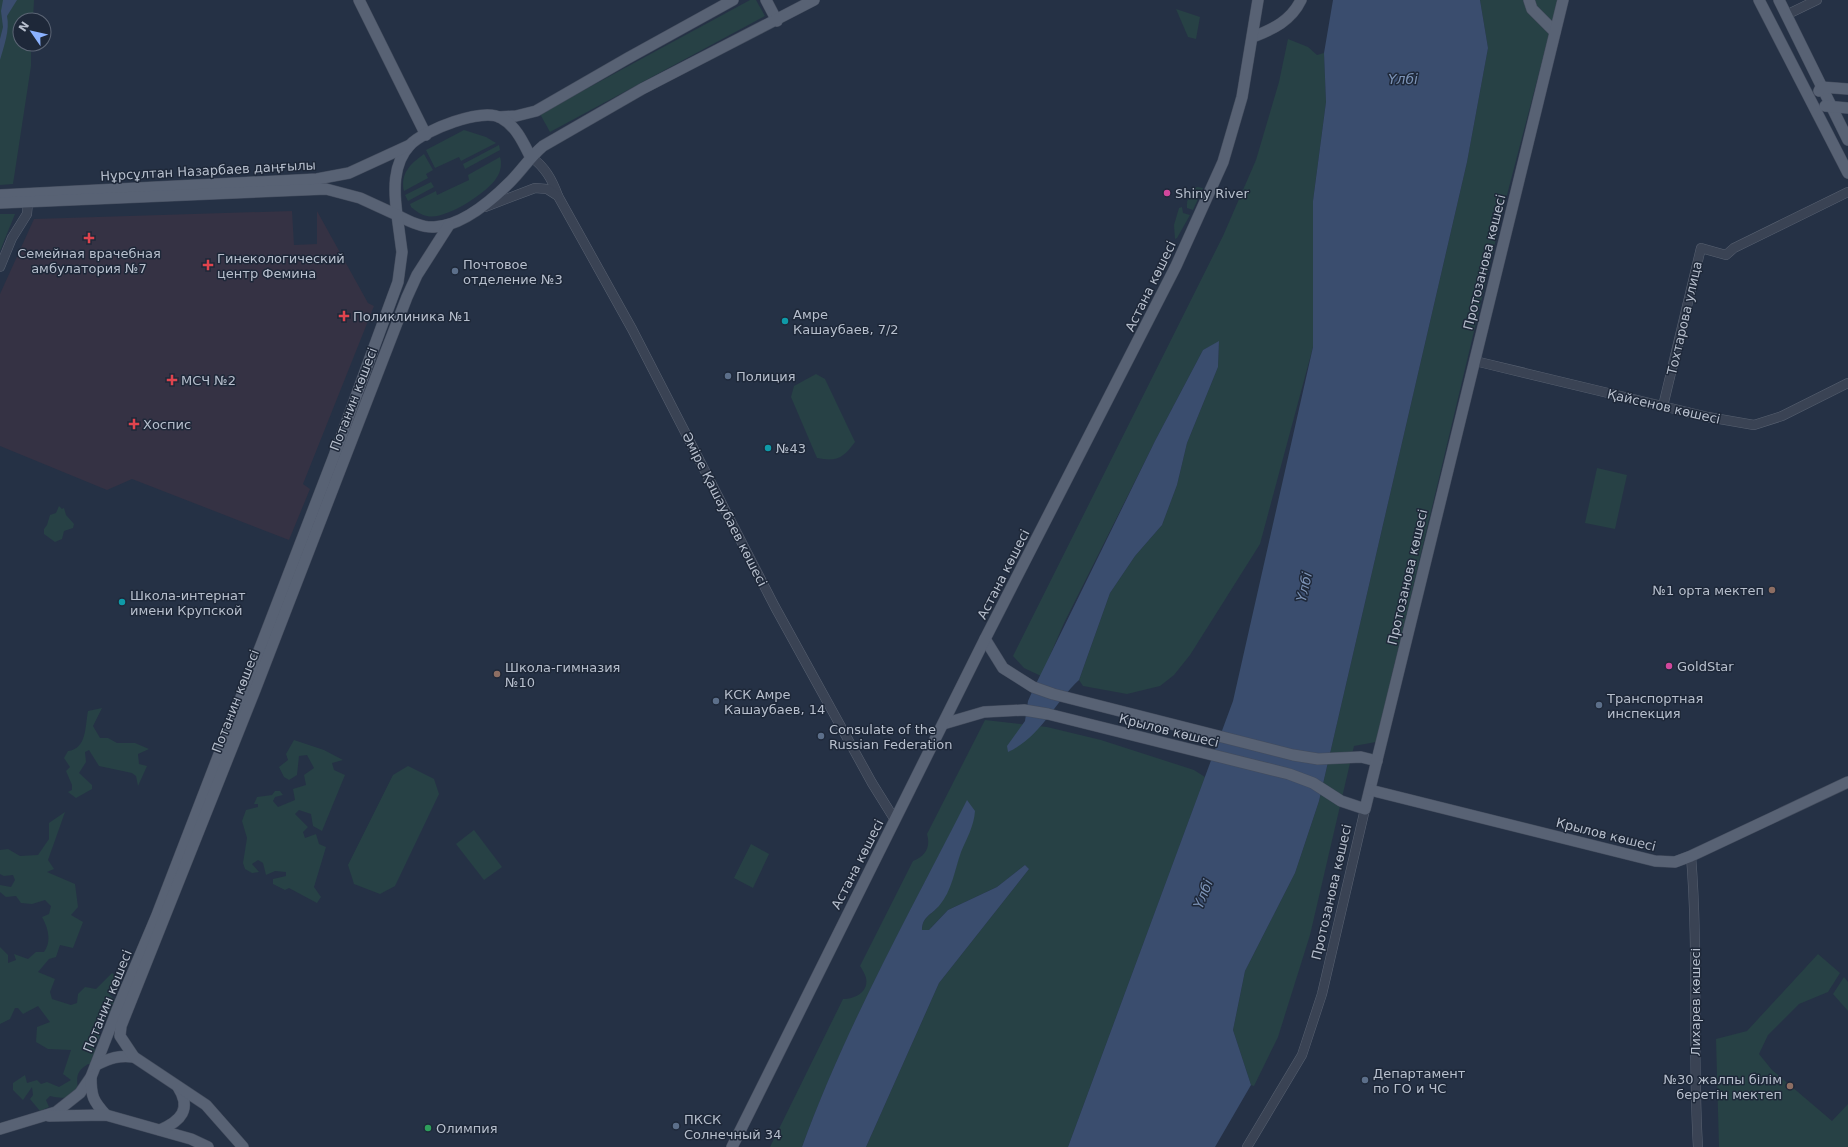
<svg xmlns="http://www.w3.org/2000/svg" width="1848" height="1147" font-family="'DejaVu Sans',sans-serif">
<style>
.medical{fill:#353244}
.green{fill:#274145}
.water{fill:#3a4d6e}
.lines{fill:none;stroke-linecap:round;stroke-linejoin:round}
.minor-casing{stroke:#586171;stroke-width:10}
.major-casing{stroke:#434c5d;stroke-width:12}
.minor{stroke:#3a4354;stroke-width:9}
.major{stroke:#586274;stroke-width:11}
.hotel-dot{fill:#d1479c;stroke:#1e2839;stroke-width:1.5}
.health-dot{fill:#e0444e;stroke:#1e2839;stroke-width:1.5}
.service-dot{fill:#5c6f8a;stroke:#1e2839;stroke-width:1.5}
.culture-dot{fill:#0f9aa8;stroke:#1e2839;stroke-width:1.5}
.education-dot{fill:#8d6e63;stroke:#1e2839;stroke-width:1.5}
.leisure-dot{fill:#2e9e5b;stroke:#1e2839;stroke-width:1.5}
.labels{text-anchor:middle;stroke-width:3;stroke-linejoin:round;paint-order:stroke}
.street-label{font-size:13px;fill:#b7bfcd;stroke:#1e2839}
.poi-label{font-size:13px;fill:#b7bfcd;stroke:#1e2839;text-anchor:start}
.water-label{font-size:14px;font-style:italic;fill:#7c93b6;stroke:#1e2839}
</style>
<rect width="100%" height="100%" fill="#253145"/>
<polygon class="medical" points="292,211 294,245 317,244 317,211 368,303 374,306 303,484 310,489 289,540 132,479 107,490 0,446 0,294 34,219"/>
<g class="green">
<polygon points="0,0 34,0 33,20 20,20 20,44 31,44 31,66 13,184 0,185"/>
<polygon points="750,0 756,0 765,16 550,132 540,114"/>
<polygon points="1480,0 1558,0 1502,214 1376,742 1354,746 1310,935 1278,1037 1254,1086 1251,1085 1233,1030 1245,971 1295,873 1319,801 1467,162 1488,48"/>
<polygon points="1176,9 1200,17 1196,39 1188,37"/>
<polygon points="1288,39 1308,47 1317,55 1324,53 1326,102 1313,201 1313,347 1260,544 1190,655 1174,675 1160,686 1127,694 1083,686 1079,680 1110,593 1135,556 1162,525 1177,485 1187,443 1218,367 1219,342 1203,350 1155,441 1064,623 1041,676 1024,668 1013,656 1223,236 1256,160 1279,82"/>
<polygon points="464,130 486,137 496,143 461,161 459,157 435,168 426,150"/>
<polygon points="499,145 500,150 465,169 463,164"/>
<path d="M 424,154 L 433,170 L 426,174 L 428,178 L 404,191 C 400,174 410,164 424,154 Z"/>
<path d="M 500,157 C 502,163 501,171 497,177 C 489,192 444,221 427,216 C 421,215 416,211 411,207 L 410,204 L 436,191 L 437,195 L 469,180 L 468,175 Z"/>
<polygon points="431,182 434,187 408,201 405,195"/>
<path d="M 1197,187 L 1203,188 L 1193,210 L 1187,208 C 1186,200 1190,191 1197,187 Z"/>
<polygon points="1182,207 1183,213 1190,215 1177,238 1175,239 1174,225 1179,208"/>
<polygon points="0,214 15,214 0,251"/>
<path d="M 816,374 L 825,379 L 855,442 C 843,458 837,462 817,458 L 791,397 L 794,386 Z"/>
<polygon points="1597,468 1627,475 1615,529 1585,523"/>
<polygon points="59,506 62,509 64,508 66,515 74,524 73,528 64,531 62,539 55,542 44,534 44,529 47,525 50,515 56,513"/>
<path d="M 102,708 L 93,726 L 100,738 L 108,738 L 117,743 L 135,743 L 149,749 L 138,754 L 139,764 L 147,766 L 138,786 L 136,776 L 132,773 L 99,766 L 89,750 L 85,752 L 86,762 L 79,773 L 92,785 L 92,789 L 76,798 L 68,792 L 72,790 L 72,785 L 66,771 L 70,767 L 64,758 L 68,751 C 87,749 85,726 88,711 Z"/>
<path d="M 985,720 L 1047,727 L 1101,740 L 1194,770 L 1205,777 L 1068,1147 L 866,1147 L 939,983 L 1029,869 L 1025,865 L 997,887 L 948,910 L 929,930 L 922,930 C 922,916 934,914 940,904 C 960,872 963,837 967,801 C 909,914 846,1027 802,1147 L 770,1147 L 843,999 C 855,999 869,992 866,978 C 865,974 862,969 860,966 L 913,861 C 925,856 931,848 927,834 Z"/>
<polygon points="294,740 324,750 343,760 332,763 334,770 345,775 322,831 313,826 311,814 299,810 295,814 308,827 303,832 305,838 316,834 319,844 326,847 314,887 321,897 317,903 289,888 285,890 273,884 273,879 286,876 286,872 275,871 266,875 263,863 258,860 252,864 259,872 252,873 245,869 243,863 247,838 242,821 246,810 258,807 258,804 254,804 257,797 272,795 275,791 280,791 283,795 275,797 273,801 278,807 295,800 293,789 306,785 304,775 314,768 307,755 299,756 297,775 289,780 284,777 279,767 288,760 286,754"/>
<polygon points="408,766 434,779 439,794 395,886 380,894 354,884 348,865 393,775"/>
<path d="M 65,812 L 48,860 L 54,869 L 47,872 L 75,884 L 78,907 L 71,915 L 83,922 L 73,948 L 60,945 L 56,957 L 49,959 L 38,972 L 55,979 L 50,992 L 52,999 L 71,1005 L 77,1003 L 78,994 L 85,987 L 96,989 L 112,973 L 115,975 L 114,987 L 109,994 L 117,1002 L 100,1028 L 100,1036 L 94,1049 L 98,1052 L 95,1064 L 88,1064 C 77,1071 76,1076 78,1089 C 69,1099 63,1099 50,1096 L 46,1100 L 49,1107 L 40,1111 L 30,1099 L 33,1095 L 32,1087 L 23,1100 L 13,1090 L 13,1083 L 25,1075 L 27,1083 L 37,1080 L 41,1084 L 47,1082 L 59,1087 L 71,1080 L 63,1074 L 71,1050 L 48,1049 L 36,1042 L 37,1027 L 50,1022 L 38,1006 L 23,1014 L 18,1008 L 15,1008 L 10,1019 L 0,1024 L 0,947 L 8,955 L 8,963 L 16,960 L 14,954 L 28,959 L 36,952 L 44,952 C 52,941 48,928 42,917 L 49,914 L 51,906 L 45,900 L 32,904 L 21,903 L 16,896 L 6,897 L 0,892 L 0,885 L 11,887 L 15,880 L 13,875 L 4,876 L 0,874 L 0,850 L 8,849 L 20,856 L 38,855 L 49,839 L 49,823 Z"/>
<polygon points="474,830 502,867 484,880 456,844"/>
<polygon points="751,844 769,854 753,888 734,878"/>
<polygon points="1818,954 1840,973 1828,992 1799,1004 1768,1035 1759,1054 1772,1070 1832,1121 1848,1104 1848,1147 1719,1147 1716,1039 1747,1031"/>
<polygon points="1844,977 1848,982 1848,1011 1833,994"/>
</g>
<g class="water">
<path d="M 3,0 L 17,0 L 7,16 C 10,30 4,46 0,60 L 0,39 L 3,27 L 1,11 Z"/>
<polygon points="1333,0 1480,0 1488,48 1467,162 1319,801 1295,873 1245,971 1233,1030 1251,1085 1215,1147 1068,1147 1233,701 1313,347 1313,201 1326,102 1324,53"/>
<path d="M 1219,341 L 1218,367 L 1187,443 L 1177,485 L 1162,525 L 1135,556 L 1110,593 L 1079,680 C 1054,703 1041,737 1008,752 L 1007,746 L 1025,721 L 1028,701 L 1032,692 L 1155,441 L 1203,350 Z"/>
<path d="M 967,800 L 975,811 C 974,826 967,838 961,852 C 955,869 952,891 939,906 C 931,915 922,917 922,930 L 929,930 L 948,910 L 997,887 L 1025,865 L 1029,869 L 939,983 L 866,1147 L 802,1147 C 846,1026 909,914 967,800 Z"/>
</g>
<g class="lines">
<g class="minor-casing">
<g id="minor">
<polyline points="1786,15 1817,0"/>
<path d="M 530,156 C 545,167 552,179 558,196 L 632,329 L 775,607 L 872,783 L 895,820"/>
<polyline points="485,207 535,188 547,189 558,196"/>
<polyline points="0,267 12,238 27,214 28,202"/>
<polyline points="1475,361 1708,417 1754,425 1782,416 1848,383"/>
<polyline points="1663,406 1701,248 1726,255 1734,248 1848,192"/>
<path d="M 1691,856 C 1699,953 1692,1050 1698,1147"/>
<polyline points="1247,1147 1302,1055 1322,994 1365,809"/>
</g>
</g>
<g class="major-casing">
<g id="major">
<polyline points="359,0 426,135"/>
<polyline points="766,0 777,21"/>
<polyline points="1529,0 1532,9 1555,32"/>
<polyline points="1759,0 1848,173"/>
<polyline points="1779,0 1848,140"/>
<path d="M 1253,37 C 1273,29 1291,21 1301,0"/>
<polyline points="1819,91 1821,87 1848,89"/>
<polyline points="1825,106 1848,108"/>
<polyline points="499,117 516,116 536,111 628,58 733,0"/>
<path d="M 530,156 C 523,142 516,126 501,118 C 483,107 424,130 410,145 C 392,164 394,192 397,215 C 408,221 422,228 434,227 C 462,226 491,201 510,182 C 522,170 530,157 543,146 L 642,89 L 814,0"/>
<polyline points="0,195 317,179 349,173 410,145"/>
<polyline points="0,203 326,189 360,198 397,215 402,252 398,282 334,456 157,915 119,1005 91,1077 80,1093 56,1112 0,1129"/>
<polyline points="985,639 1003,668 1033,687 1053,694 1293,755 1318,759 1361,757 1377,761"/>
<polyline points="943,724 984,712 1024,710 1048,714 1289,774 1313,783 1341,801 1365,809 1563,0"/>
<polyline points="1370,790 1655,861 1675,862 1691,856 1848,782"/>
<path d="M 96,1065 C 110,1058 119,1055 134,1057"/>
<path d="M 91,1077 C 91,1096 93,1101 106,1115"/>
<polyline points="49,1116 106,1115 191,1139 208,1147"/>
<path d="M 160,1130 C 181,1121 192,1109 178,1087"/>
<polyline points="243,1147 206,1105 134,1057 120,1036 121,1026 255,690 407,297 417,275 449,225"/>
<polyline points="732,1147 985,639 1176,266 1223,162 1242,97 1258,0"/>
</g>
</g>
<use href="#minor" class="minor"/>
<use href="#major" class="major"/>
</g>
<g class="hotel-dot">
<circle cx="1167" cy="193" r="4"/>
<circle cx="1669" cy="666" r="4"/>
</g>
<g class="health-dot">
<path d="M87 232h4v4h4v4h-4v4h-4v-4h-4v-4h4z"/>
<path d="M206 259h4v4h4v4h-4v4h-4v-4h-4v-4h4z"/>
<path d="M342 310h4v4h4v4h-4v4h-4v-4h-4v-4h4z"/>
<path d="M170 374h4v4h4v4h-4v4h-4v-4h-4v-4h4z"/>
<path d="M132 418h4v4h4v4h-4v4h-4v-4h-4v-4h4z"/>
</g>
<g class="service-dot">
<circle cx="455" cy="271" r="4"/>
<circle cx="728" cy="376" r="4"/>
<circle cx="716" cy="701" r="4"/>
<circle cx="1599" cy="705" r="4"/>
<circle cx="821" cy="736" r="4"/>
<circle cx="1365" cy="1080" r="4"/>
<circle cx="676" cy="1126" r="4"/>
</g>
<g class="culture-dot">
<circle cx="785" cy="321" r="4"/>
<circle cx="768" cy="448" r="4"/>
<circle cx="122" cy="602" r="4"/>
</g>
<g class="education-dot">
<circle cx="1772" cy="590" r="4"/>
<circle cx="497" cy="674" r="4"/>
<circle cx="1790" cy="1086" r="4"/>
</g>
<circle class="leisure-dot" cx="428" cy="1128" r="4"/>
<g class="labels">
<g class="street-label">
<text transform="translate(208 170) rotate(-3)" y="5">Нұрсұлтан Назарбаев даңғылы</text>
<text transform="translate(1484 262) rotate(-76)" y="5">Протозанова көшесі</text>
<text transform="translate(1150 286) rotate(-64)" y="5">Астана көшесі</text>
<text transform="translate(1684 318) rotate(-77)" y="5">Тохтарова улица</text>
<text transform="translate(353 399) rotate(-69)" y="5">Потанин көшесі</text>
<text transform="translate(1664 406) rotate(13)" y="5">Қайсенов көшесі</text>
<text transform="translate(725 509) rotate(63)" y="5">Әміре Қашаубаев көшесі</text>
<text transform="translate(1003 574) rotate(-63)" y="5">Астана көшесі</text>
<text transform="translate(1407 577) rotate(-77)" y="5">Протозанова көшесі</text>
<text transform="translate(235 701) rotate(-69)" y="5">Потанин көшесі</text>
<text transform="translate(1169 730) rotate(14)" y="5">Крылов көшесі</text>
<text transform="translate(1606 834) rotate(14)" y="5">Крылов көшесі</text>
<text transform="translate(857 864) rotate(-63)" y="5">Астана көшесі</text>
<text transform="translate(1331 892) rotate(-77)" y="5">Протозанова көшесі</text>
<text transform="translate(107 1001) rotate(-68)" y="5">Потанин көшесі</text>
<text transform="translate(1695 1002) rotate(-90)" y="5">Лихарев көшесі</text>
</g>
<g class="poi-label">
<text x="1175" y="198">Shiny River</text>
<text x="89" y="258" text-anchor="middle">Семейная врачебная<tspan x="89" dy="15">амбулатория №7</tspan></text>
<text x="217" y="263">Гинекологический<tspan x="217" dy="15">центр Фемина</tspan></text>
<text x="463" y="269">Почтовое<tspan x="463" dy="15">отделение №3</tspan></text>
<text x="793" y="319">Амре<tspan x="793" dy="15">Кашаубаев, 7/2</tspan></text>
<text x="353" y="321">Поликлиника №1</text>
<text x="736" y="381">Полиция</text>
<text x="181" y="385">МСЧ №2</text>
<text x="143" y="429">Хоспис</text>
<text x="776" y="453">№43</text>
<text x="1764" y="595" text-anchor="end">№1 орта мектеп</text>
<text x="130" y="600">Школа-интернат<tspan x="130" dy="15">имени Крупской</tspan></text>
<text x="1677" y="671">GoldStar</text>
<text x="505" y="672">Школа-гимназия<tspan x="505" dy="15">№10</tspan></text>
<text x="724" y="699">КСК Амре<tspan x="724" dy="15">Кашаубаев, 14</tspan></text>
<text x="1607" y="703">Транспортная<tspan x="1607" dy="15">инспекция</tspan></text>
<text x="829" y="734">Consulate of the<tspan x="829" dy="15">Russian Federation</tspan></text>
<text x="1373" y="1078">Департамент<tspan x="1373" dy="15">по ГО и ЧС</tspan></text>
<text x="1782" y="1084" text-anchor="end">№30 жалпы білім<tspan x="1782" dy="15">беретін мектеп</tspan></text>
<text x="684" y="1124">ПКСК<tspan x="684" dy="15">Солнечный 34</tspan></text>
<text x="436" y="1133">Олимпия</text>
</g>
<g class="water-label">
<text x="1403" y="84">Үлбі</text>
<text transform="translate(1304 587) rotate(-77)" y="5">Үлбі</text>
<text transform="translate(1203 894) rotate(-68)" y="5">Үлбі</text>
</g>
</g>
<g transform="translate(32 32) rotate(304)"><circle r="19" fill="#1e2839" stroke="#5b6474"/>
<path d="M0-3L7 15L0 10L-7 15Z" fill="#8bb2ff"/>
<text y="-6" font-size="11" font-weight="bold" text-anchor="middle" fill="#b7bfcd">N</text>
</g>
</svg>
